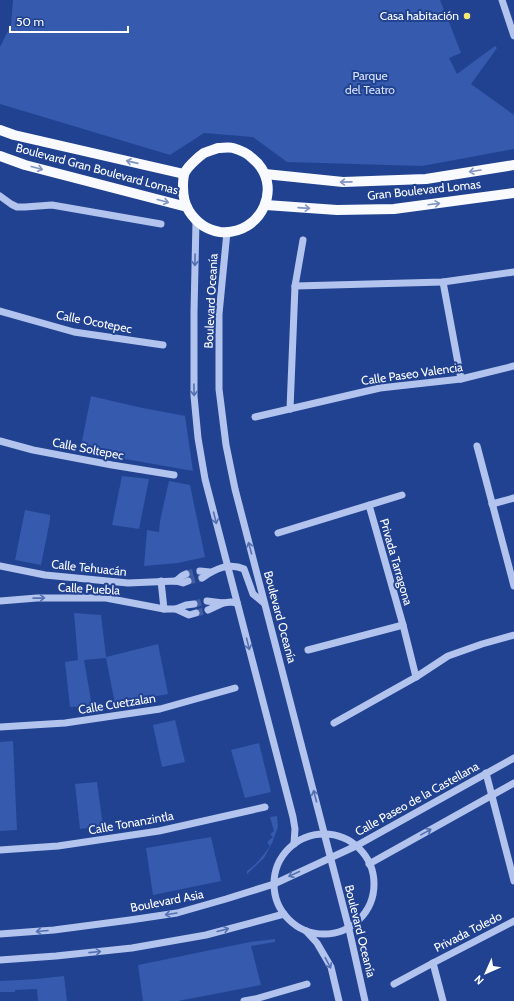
<svg xmlns="http://www.w3.org/2000/svg" width="514" height="1001" font-family="Cabin,sans-serif">
<style>
.green{fill:#355aae}
.lines{fill:none;stroke-linecap:round;stroke-linejoin:round}
.minor-tunnel{stroke:#425ea2;stroke-width:7;stroke-dasharray:7 3.5;stroke-linecap:butt}
.minor{stroke:#b2c4ed;stroke-width:7}
.major{stroke:#f8faff;stroke-width:10}
.oneway{stroke:#8295c2}
.oneway2{stroke:#5470b1}
.poi-dot{fill:#fae673;stroke:#214291;stroke-width:1.5}
.labels{text-anchor:middle;stroke-width:4;stroke-linejoin:round;paint-order:stroke}
.poi-label{font-size:12px;fill:#fff;stroke:#214291;text-anchor:end}
.park-label{font-size:12px;fill:#d8e2f9;stroke:#214291}
.street-label{font-size:12px;fill:#fff;stroke:#214291}
</style>
<rect width="100%" height="100%" fill="#214291"/>
<g class="green">
<polygon points="13,0 440,0 445,13 448,12 451,20 449,22 461,53 449,58 457,74 495,46 497,48 471,84 514,115 514,149 422,166 287,162 253,137 204,133 170,155 0,104 0,47 11,25"/>
<polygon points="91,396 138,407 185,416 193,471 80,451"/>
<polygon points="122,476 149,479 139,529 112,525"/>
<polygon points="169,481 190,485 205,557 178,563 144,566 147,530 159,532 160,521"/>
<polygon points="25,510 50,515 50,520 41,565 15,560"/>
<polygon points="74,613 101,615 106,657 158,644 168,694 115,704 106,658 84,660 92,706 70,707 65,662 78,660"/>
<polygon points="175,720 185,762 162,767 153,725"/>
<polygon points="13,741 17,830 0,831 0,742"/>
<polygon points="259,743 271,792 245,798 231,750"/>
<polygon points="97,782 103,826 80,829 75,784"/>
<path d="M 277,816 L 278,827 L 272,843 L 264,858 L 247,874 L 247,871 C 257,864 263,856 270,846 L 267,842 L 273,837 L 270,834 L 274,831 L 270,817 Z"/>
<polygon points="211,837 221,881 153,895 146,848"/>
<polygon points="275,939 275,942 251,946 261,985 178,1001 143,1001 138,965 250,942"/>
<polygon points="64,976 67,1001 38,1001 37,989 15,990 15,992 0,992 0,981 37,979"/>
</g>
<g class="lines">
<g class="minor-tunnel">
<polyline points="186,574 200,571"/>
<polyline points="188,581 202,578"/>
<polyline points="194,604 207,601"/>
<polyline points="196,613 208,610"/>
</g>
<g class="minor">
<polyline points="502,0 514,36"/>
<polyline points="0,196 11,204 17,207 25,207 52,205 161,224"/>
<polyline points="196,221 194,312 194,396 198,438 205,479 293,817 295,829 294,844"/>
<polyline points="227,232 219,314 219,389 226,445 235,489 349,929 365,1001"/>
<polyline points="303,240 295,286 443,282 514,272"/>
<polyline points="443,282 461,379"/>
<polyline points="0,311 74,332 163,345"/>
<polyline points="290,409 295,286"/>
<polyline points="255,417 380,388 461,379 514,366"/>
<polyline points="0,441 33,450 112,465 174,475"/>
<polyline points="477,446 514,586"/>
<polyline points="492,504 514,498"/>
<polyline points="369,505 403,625 416,677"/>
<polyline points="278,533 402,495"/>
<polyline points="0,566 45,575 128,583 176,581 183,583 188,581"/>
<polyline points="200,571 210,572"/>
<path d="M 202,578 C 215,569 229,562 244,569 L 253,594 L 264,603"/>
<polyline points="161,581 164,609"/>
<polyline points="176,581 182,576 186,574"/>
<polyline points="0,601 37,598 106,598 164,609 176,609 189,615 196,613"/>
<polyline points="207,601 223,603 231,602 237,603"/>
<polyline points="176,609 186,605 194,604"/>
<polyline points="208,610 223,603"/>
<polyline points="308,650 403,625"/>
<polyline points="334,723 416,677 448,656 482,644 514,635"/>
<polyline points="0,727 65,723 160,709 235,688"/>
<polyline points="486,773 514,881"/>
<circle cx="324" cy="884" r="50"/>
<polyline points="0,850 58,846 159,831 265,807"/>
<polyline points="369,864 514,783"/>
<polyline points="306,931 317,943 331,967 339,1001"/>
<polyline points="0,934 54,930 130,920 177,913 226,899 274,884 356,846 514,758"/>
<polyline points="0,960 56,956 132,948 206,935 284,914"/>
<polyline points="433,963 443,1001"/>
<polyline points="394,984 433,963 514,921"/>
<polyline points="244,1001 255,999 307,984"/>
</g>
<g class="major">
<polyline points="0,130 14,135 184,174"/>
<path d="M 218,148 C 223,148 229,147 233,148 C 240,150 247,153 252,158 C 285,184 262,236 220,232 C 207,230 196,222 189,211 C 184,203 183,196 183,187 C 183,184 183,179 184,175 C 185,169 198,157 204,153 C 208,151 213,150 218,148 Z"/>
<polyline points="0,156 25,165 187,207"/>
<polyline points="265,174 343,182 426,179 514,165"/>
<polyline points="266,205 337,210 394,209 514,193"/>
</g>
</g>
<defs><path id="oneway-shaft" d="M-6 0H5M1.5-3L5.5 0L1.5 3" fill="none" stroke-width="1.6" stroke-linecap="round" stroke-linejoin="round"/></defs>
<g class="oneway">
<use href="#oneway-shaft" transform="translate(132 162) rotate(-167)"/>
<use href="#oneway-shaft" transform="translate(37 168) rotate(15)"/>
<use href="#oneway-shaft" transform="translate(475 171) rotate(171)"/>
<use href="#oneway-shaft" transform="translate(346 182) rotate(179)"/>
<use href="#oneway-shaft" transform="translate(163 201) rotate(15)"/>
<use href="#oneway-shaft" transform="translate(434 204) rotate(-7)"/>
<use href="#oneway-shaft" transform="translate(304 208) rotate(4)"/>
</g>
<g class="oneway2">
<use href="#oneway-shaft" transform="translate(195 260) rotate(91)"/>
<use href="#oneway-shaft" transform="translate(194 390) rotate(89)"/>
<use href="#oneway-shaft" transform="translate(215 518) rotate(76)"/>
<use href="#oneway-shaft" transform="translate(250 548) rotate(-105)"/>
<use href="#oneway-shaft" transform="translate(39 598) rotate(-1)"/>
<use href="#oneway-shaft" transform="translate(248 644) rotate(76)"/>
<use href="#oneway-shaft" transform="translate(315 796) rotate(-105)"/>
<use href="#oneway-shaft" transform="translate(426 832) rotate(-29)"/>
<use href="#oneway-shaft" transform="translate(294 874) rotate(155)"/>
<use href="#oneway-shaft" transform="translate(171 914) rotate(171)"/>
<use href="#oneway-shaft" transform="translate(223 930) rotate(-15)"/>
<use href="#oneway-shaft" transform="translate(42 931) rotate(175)"/>
<use href="#oneway-shaft" transform="translate(95 952) rotate(-6)"/>
<use href="#oneway-shaft" transform="translate(328 963) rotate(62)"/>
</g>
<circle class="poi-dot" cx="467" cy="16" r="4"/>
<g class="labels">
<g class="poi-label">
<text x="459" y="20">Casa habitación</text>
</g>
<g class="park-label">
<text x="370" y="80">Parque<tspan x="370" dy="14">del Teatro</tspan></text>
</g>
<g class="street-label">
<text transform="translate(97 169) rotate(15)" y="4">Boulevard Gran Boulevard Lomas</text>
<text transform="translate(424 190) rotate(-6)" y="4">Gran Boulevard Lomas</text>
<text transform="translate(211 301) rotate(-87)" y="4">Boulevard Oceanía</text>
<text transform="translate(94 322) rotate(11)" y="4">Calle Ocotepec</text>
<text transform="translate(412 374) rotate(-8)" y="4">Calle Paseo Valencia</text>
<text transform="translate(88 449) rotate(11)" y="4">Calle Soltepec</text>
<text transform="translate(396 562) rotate(74)" y="4">Privada Tarragona</text>
<text transform="translate(89 568) rotate(6)" y="4">Calle Tehuacán</text>
<text transform="translate(89 589) rotate(3)" y="4">Calle Puebla</text>
<text transform="translate(280 617) rotate(75)" y="4">Boulevard Oceanía</text>
<text transform="translate(117 704) rotate(-9)" y="4">Calle Cuetzalan</text>
<text transform="translate(417 799) rotate(-29)" y="4">Calle Paseo de la Castellana</text>
<text transform="translate(131 823) rotate(-10)" y="4">Calle Tonanzintla</text>
<text transform="translate(167 901) rotate(-11)" y="4">Boulevard Asia</text>
<text transform="translate(360 931) rotate(76)" y="4">Boulevard Oceanía</text>
<text transform="translate(468 932) rotate(-27)" y="4">Privada Toledo</text>
</g>
</g>
<g transform="translate(486 973) rotate(225)" stroke="#214291" stroke-width="3" paint-order="stroke">
<path d="M0-3L7 15L0 10L-7 15Z" fill="#ffffff"/>
<text y="-6" font-size="11" font-weight="bold" text-anchor="middle" fill="#ffffff">N</text>
</g>
<path d="M10 26v6h118v-6" fill="none" stroke="#ffffff" stroke-width="2"/>
<text x="16" y="26" font-size="12" fill="#ffffff" stroke="#214291" stroke-width="3" paint-order="stroke">50 m</text>
</svg>
